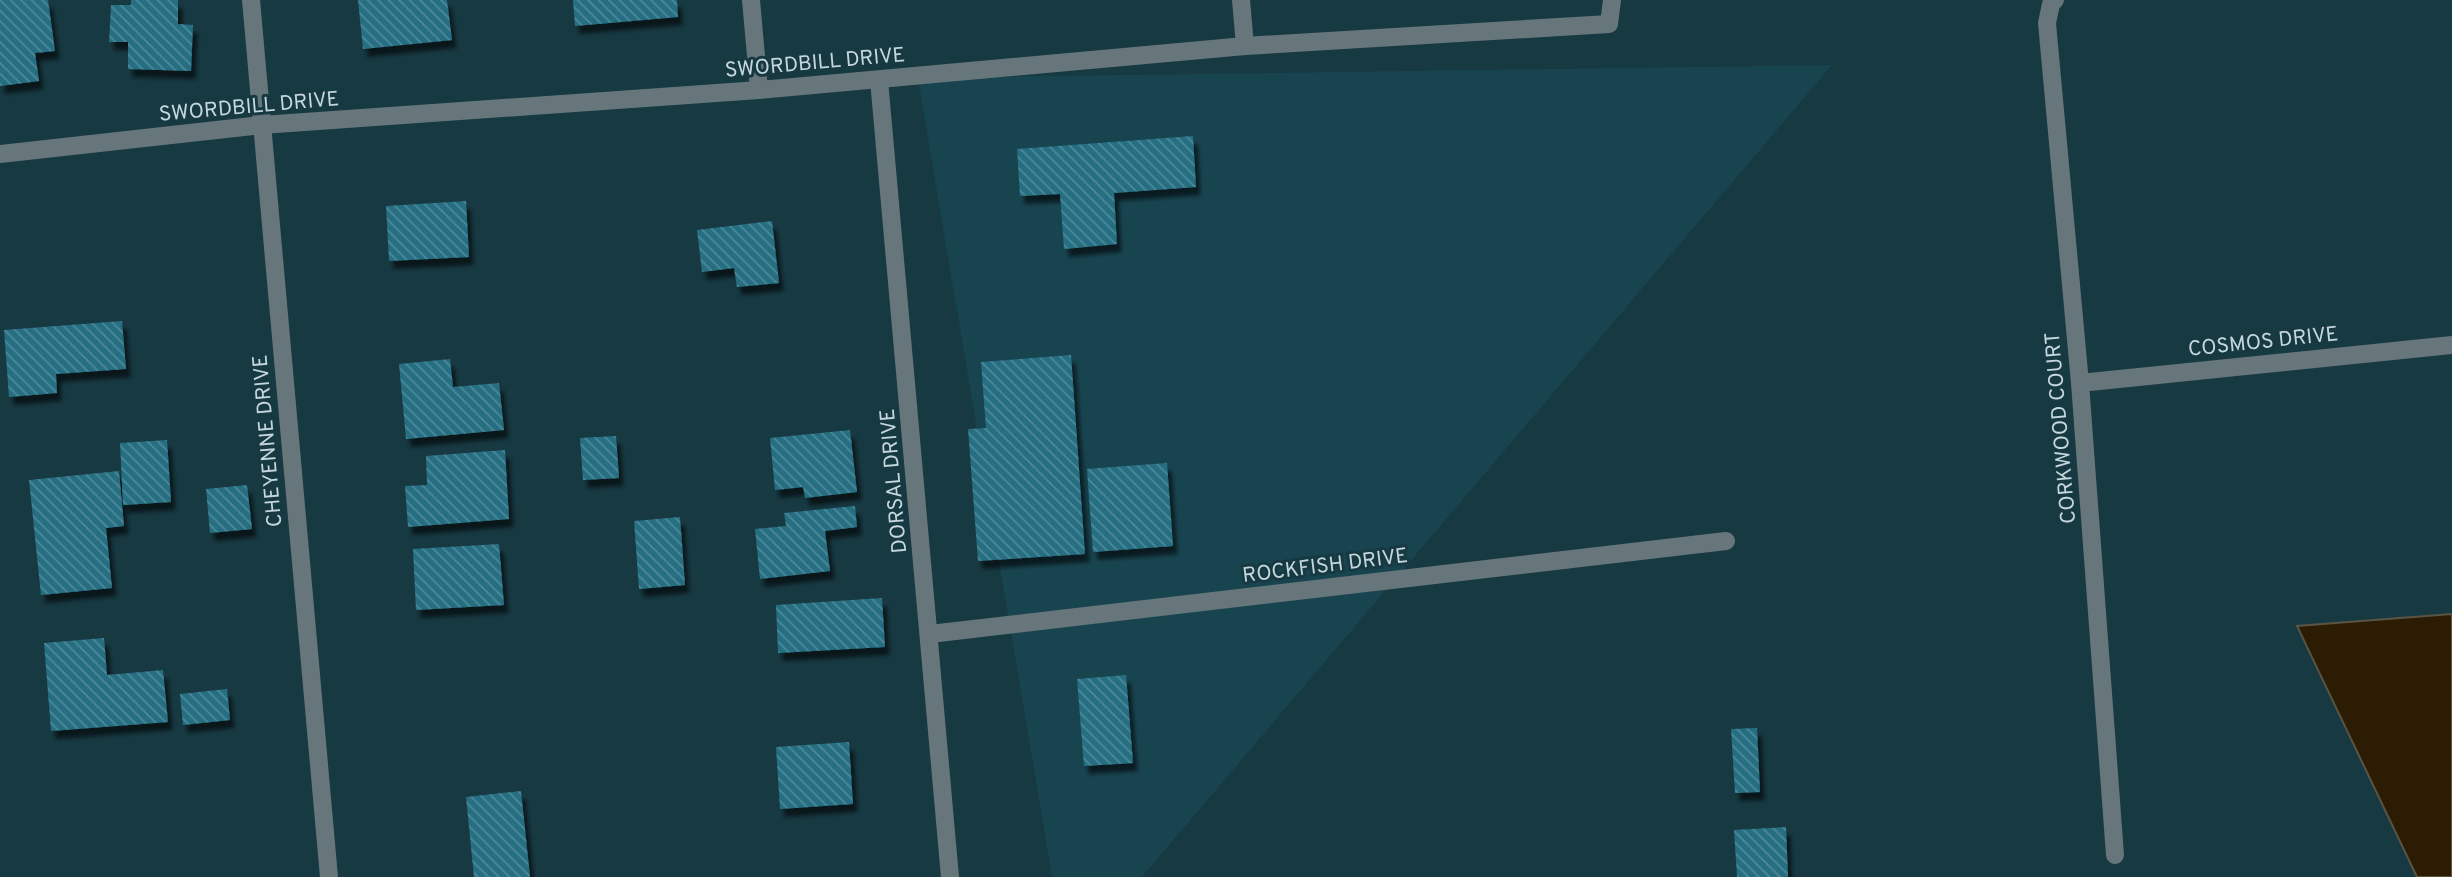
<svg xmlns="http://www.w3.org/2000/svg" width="2452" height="877" font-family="Overpass,sans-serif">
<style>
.built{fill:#184450}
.water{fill:#2b1c03;stroke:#595444;stroke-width:2}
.building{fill:url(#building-back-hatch);filter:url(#shadow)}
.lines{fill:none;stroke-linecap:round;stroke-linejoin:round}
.minor{stroke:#67767b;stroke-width:18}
.labels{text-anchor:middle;stroke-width:6;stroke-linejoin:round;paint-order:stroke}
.street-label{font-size:21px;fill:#c5d7dd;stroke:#173942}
</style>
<defs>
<pattern id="building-back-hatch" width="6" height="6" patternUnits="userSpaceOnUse" patternTransform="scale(1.75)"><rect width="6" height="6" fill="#266e82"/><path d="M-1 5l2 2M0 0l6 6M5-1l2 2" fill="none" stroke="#4e8999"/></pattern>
<filter id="shadow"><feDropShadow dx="4.5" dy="8" stdDeviation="2" flood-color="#0009"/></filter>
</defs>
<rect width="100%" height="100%" fill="#173942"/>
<polygon class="built" points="1832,65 1142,877 1052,877 918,78"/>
<polygon class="water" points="2452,614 2452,877 2417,877 2297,626"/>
<g class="building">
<polygon points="0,0 48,0 55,51 35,53 39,81 0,86"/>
<polygon points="131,0 178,0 178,24 193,25 191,71 128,69 128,42 109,42 111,5 131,5"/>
<polygon points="358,0 447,0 452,40 363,49"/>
<polygon points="573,0 677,0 678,17 575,26"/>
<polygon points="1193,136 1196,187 1114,193 1117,244 1064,249 1060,194 1020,196 1017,149"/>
<polygon points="466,201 469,257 389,261 386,206"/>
<polygon points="772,221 779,283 737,287 734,268 702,272 697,230"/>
<polygon points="122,321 126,369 56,374 57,393 9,397 4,330"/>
<polygon points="1071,355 1085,554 978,561 968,429 986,428 981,362"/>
<polygon points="450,359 453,387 499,383 504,430 406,439 399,364"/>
<polygon points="850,430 857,492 805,498 803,487 775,490 770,438"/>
<polygon points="616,436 619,478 583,480 580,438"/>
<polygon points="167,440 171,502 123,505 120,443"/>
<polygon points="505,450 509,519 408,527 405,486 427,485 426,456"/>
<polygon points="1167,463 1173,546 1093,552 1087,469"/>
<polygon points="119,471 124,526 106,528 112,588 41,595 29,480"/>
<polygon points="247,485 252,529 210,533 206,489"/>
<polygon points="855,506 857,527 825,531 830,571 760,579 755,529 786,526 784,513"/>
<polygon points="680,517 685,585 639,589 634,521"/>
<polygon points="499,544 504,605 416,610 413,549"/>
<polygon points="882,598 885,647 778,653 776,605"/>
<polygon points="104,638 107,675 163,670 168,722 51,731 44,643"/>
<polygon points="1126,675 1133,763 1084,766 1077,679"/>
<polygon points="227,689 230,720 183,725 180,694"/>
<polygon points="1757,728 1760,792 1735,793 1731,729"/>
<polygon points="849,742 853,804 780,809 776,747"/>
<polygon points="521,791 530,877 474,877 466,797"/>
<polygon points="1786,827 1788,877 1737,877 1734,830"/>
</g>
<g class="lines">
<g class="minor">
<polyline points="251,0 329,877"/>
<polyline points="751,0 759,90"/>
<polyline points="1241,0 1245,46"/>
<polyline points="2055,0 2051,4 2047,23 2080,383 2115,855"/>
<polyline points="879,80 950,877"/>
<polyline points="0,154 262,125 759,90 1245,46 1609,24 1612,0"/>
<polyline points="2080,383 2452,345"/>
<polyline points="930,634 1726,541"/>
</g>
</g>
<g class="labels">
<g class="street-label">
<text transform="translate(815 62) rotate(-5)" y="7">SWORDBILL DRIVE</text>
<text transform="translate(249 106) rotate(-5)" y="7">SWORDBILL DRIVE</text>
<text transform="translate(2263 341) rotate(-6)" y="7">COSMOS DRIVE</text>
<text transform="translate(2060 428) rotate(-95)" y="7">CORKWOOD COURT</text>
<text transform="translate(267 441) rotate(-95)" y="7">CHEYENNE DRIVE</text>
<text transform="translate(893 481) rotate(-95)" y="7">DORSAL DRIVE</text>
<text transform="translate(1325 565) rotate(-7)" y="7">ROCKFISH DRIVE</text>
</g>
</g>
</svg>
